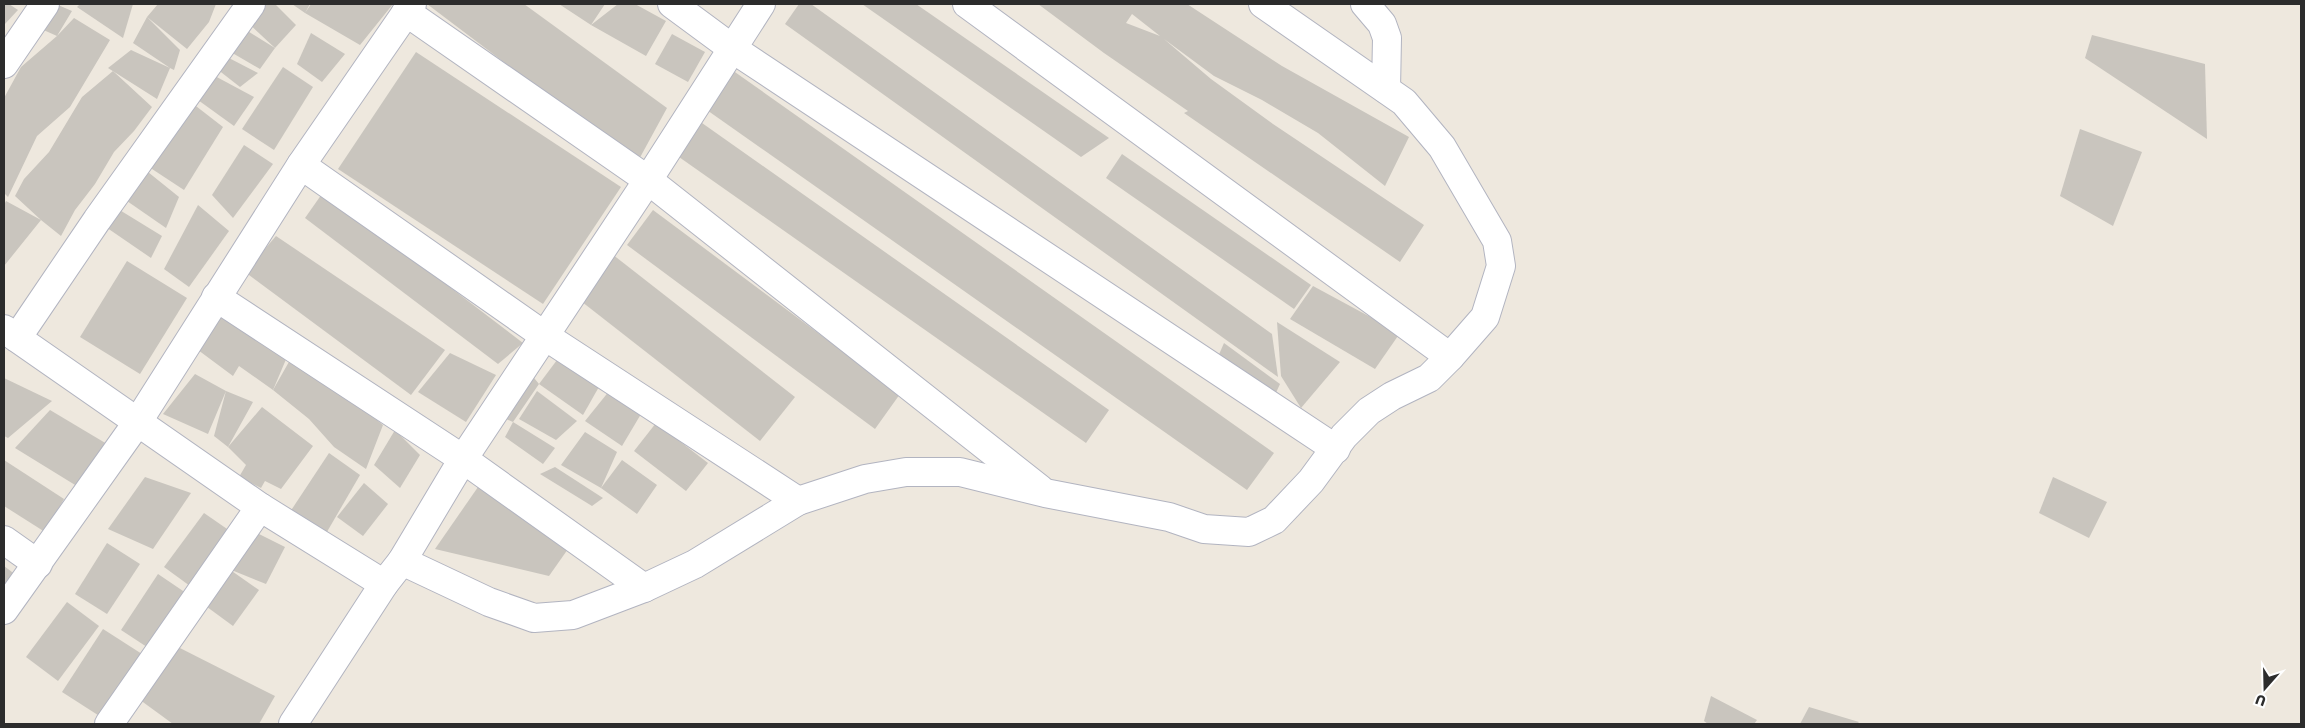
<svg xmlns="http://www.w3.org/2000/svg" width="2305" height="728" font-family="Poppins,sans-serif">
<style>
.building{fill:#c9c5be;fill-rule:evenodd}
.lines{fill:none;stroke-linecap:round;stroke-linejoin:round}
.minor-casing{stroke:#b2b4c0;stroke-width:30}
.minor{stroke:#fff;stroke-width:28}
</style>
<rect width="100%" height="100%" fill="#eee8de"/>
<g class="building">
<polygon points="4,4 9,4 18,10 4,25"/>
<polygon points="80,4 133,4 123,38 77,7"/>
<polygon points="158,4 216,4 209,22 187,49 147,17 180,50 174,70 170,68 157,99 108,68 131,50 170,68 133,43 147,17"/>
<polygon points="262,4 275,4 296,25 275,48 247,22"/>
<polygon points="292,4 310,4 305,13 311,4 393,4 360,45 305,13"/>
<polygon points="427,4 524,4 667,108 637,163"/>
<polygon points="559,4 605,4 591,25 618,4 635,4 666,21 646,56 591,25"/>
<polygon points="799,4 811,4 1272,334 1278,377 785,24"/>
<polygon points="862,4 916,4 1109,138 1081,157"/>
<path d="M 1038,4 L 1187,4 L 1282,66 L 1409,137 L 1385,186 L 1318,133 L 1262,100 L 1214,76 L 1164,39 L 1211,79 L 1273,124 L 1424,225 L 1400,262 L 1184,113 L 1188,111 L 1104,53 ZM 1132,14 L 1160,36 L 1126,23 Z"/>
<polygon points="58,5 72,11 57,36 74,18 110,40 70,107 37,136 8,197 4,193 4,98 21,67 57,36 39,28"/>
<polygon points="246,30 275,48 260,69 229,51"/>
<polygon points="311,33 345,54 322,82 297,64"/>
<polygon points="672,34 705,52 688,82 655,64"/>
<polygon points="2092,35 2205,64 2207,139 2085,58"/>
<polygon points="416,52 621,187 543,304 338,169"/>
<polygon points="227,57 258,73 240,87 217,69"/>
<polygon points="283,67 313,87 274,150 242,129"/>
<polygon points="732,70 1274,453 1247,490 704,108"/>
<polygon points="113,71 152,107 134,131 114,152 95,184 75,210 61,236 41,220 4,266 4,205 6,201 41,220 15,196 24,179 49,152 82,97"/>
<polygon points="213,75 254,97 234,126 198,100"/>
<polygon points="192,103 223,127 184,190 149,167"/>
<polygon points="702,123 1109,410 1086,443 679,157"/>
<polygon points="2080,129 2142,152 2113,226 2060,196"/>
<polygon points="244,145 273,164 233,218 212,195"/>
<polygon points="1122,154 1311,285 1294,309 1106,178"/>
<polygon points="143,168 179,197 166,228 127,201"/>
<polygon points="324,191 523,343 498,364 305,218"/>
<polygon points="198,205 229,231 189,287 164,269"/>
<polygon points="118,209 162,236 151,258 97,221"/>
<polygon points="653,210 900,394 875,429 627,245"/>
<polygon points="276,236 445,350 411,395 245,272"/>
<polygon points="612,254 795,397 760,441 577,298"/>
<polygon points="127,261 187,298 140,374 80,337"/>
<polygon points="1313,286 1400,333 1375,369 1290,319"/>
<polygon points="223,313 287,357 273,390 239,366 233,376 198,350"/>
<polygon points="1277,322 1340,362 1301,408 1281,376"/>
<polygon points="1224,343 1280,384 1274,397 1217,359"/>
<polygon points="294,353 383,425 366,469 334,447 309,419 273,390"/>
<polygon points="450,353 496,375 466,422 418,392"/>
<polygon points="560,356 600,385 583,415 539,384"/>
<polygon points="530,373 539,384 513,422 555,448 543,464 505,437 513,422 499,416"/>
<polygon points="195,374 226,391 253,402 228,447 214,436 226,391 208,434 163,414"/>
<polygon points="4,378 52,401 8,438 4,436"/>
<polygon points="610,390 641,414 622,446 585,421"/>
<polygon points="537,391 577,421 556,440 519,419"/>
<polygon points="262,407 313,446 281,489 265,481 261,488 239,477 246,465 228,447"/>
<polygon points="50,410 112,447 80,488 15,448"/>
<polygon points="656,423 708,463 686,491 634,451"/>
<polygon points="395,430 420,455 400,488 374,465"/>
<polygon points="585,432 617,452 601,488 622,460 657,485 637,514 601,488 561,465"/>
<polygon points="329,453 360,475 324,537 288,515"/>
<polygon points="4,460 64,499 45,532 4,506"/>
<polygon points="555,467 603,498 592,506 540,474"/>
<polygon points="145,477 191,493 153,549 108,529"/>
<polygon points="2053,477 2107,502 2089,538 2039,513"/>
<polygon points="364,483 388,504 363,536 337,517"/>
<polygon points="478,487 568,549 549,576 435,549"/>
<polygon points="204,513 230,531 190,586 164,567"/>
<polygon points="247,528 285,547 266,584 229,569"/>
<polygon points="107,543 140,564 107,614 75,594"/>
<polygon points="4,566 16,575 4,588"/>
<polygon points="229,569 259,590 233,626 203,604"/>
<polygon points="158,574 186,593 150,649 121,630"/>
<polygon points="67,602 99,626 58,681 26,657"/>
<polygon points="103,629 142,654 101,717 62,692"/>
<polygon points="172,644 275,696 259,724 173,724 136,697"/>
<polygon points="1711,696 1757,720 1754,724 1708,724 1704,721"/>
<polygon points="1809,707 1859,722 1857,724 1800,724"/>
</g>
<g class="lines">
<g class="minor-casing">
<g id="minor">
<polyline points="672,4 733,49 1336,449"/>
<polyline points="967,4 1450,357"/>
<polyline points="1365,4 1382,24 1387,38 1386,89"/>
<polyline points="406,12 648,180 1040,489"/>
<polyline points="4,64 45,4"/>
<polyline points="301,165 545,336 798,501"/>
<polyline points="216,297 463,459 644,588"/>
<polyline points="4,329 260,507 384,584"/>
<polyline points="17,338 97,220 251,4"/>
<polyline points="4,540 38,564"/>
<polyline points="402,561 489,602 534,618 573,615 644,588 695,564 798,501 865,479 906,472 960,472 1045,493 1169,517 1204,529 1249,532 1274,520 1311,481 1344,436 1369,411 1392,396 1429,378 1450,357 1485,317 1501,266 1497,241 1442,147 1404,102 1263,4"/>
<polyline points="4,610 137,423 301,165 412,4"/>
<polyline points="109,724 260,507"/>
<polyline points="293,724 384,584 402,561 463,459 648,180 761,4"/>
</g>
</g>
<use href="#minor" class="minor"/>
</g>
<rect width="2305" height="728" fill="none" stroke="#2c2c2c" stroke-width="10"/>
<g transform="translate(2265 688) rotate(200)" stroke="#ffffff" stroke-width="4" paint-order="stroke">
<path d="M0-4L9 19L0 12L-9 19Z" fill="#2c2c2c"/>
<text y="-8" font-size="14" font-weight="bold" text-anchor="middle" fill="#2c2c2c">U</text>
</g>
</svg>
